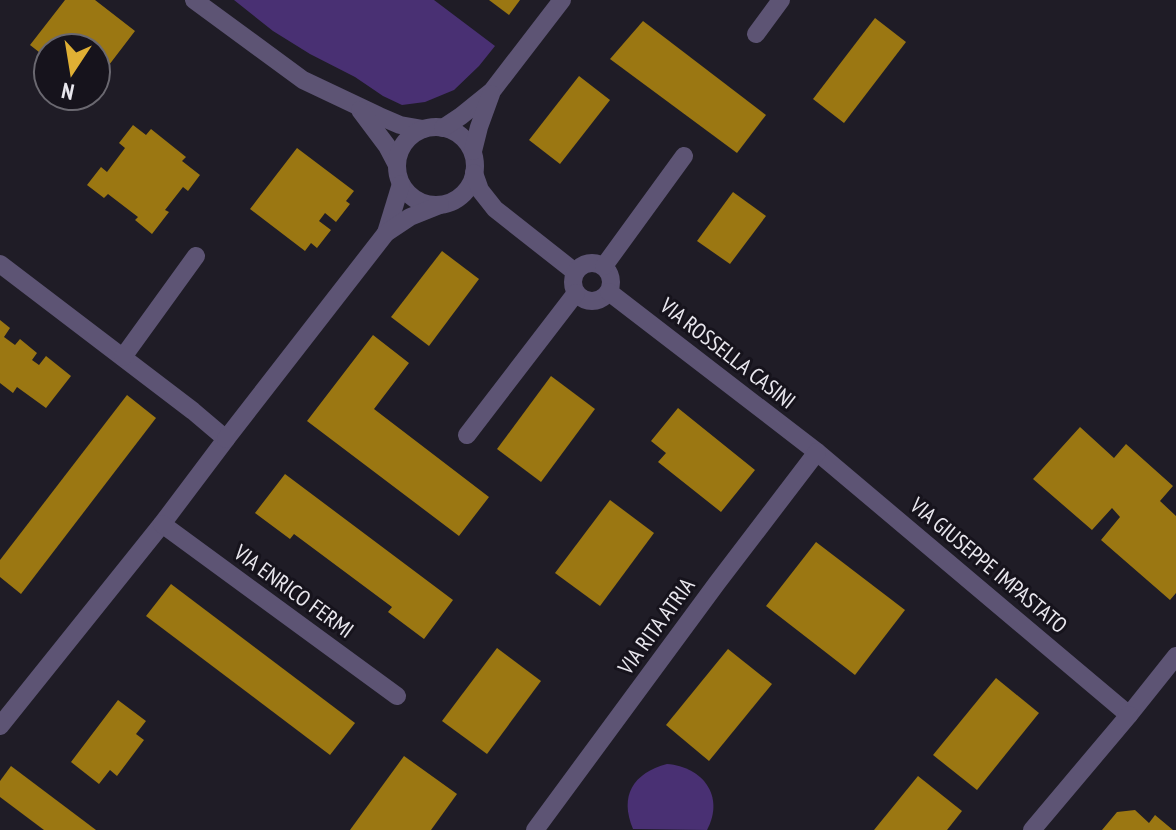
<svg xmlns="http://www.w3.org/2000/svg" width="1176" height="830" font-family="'PT Sans Narrow',sans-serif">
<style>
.green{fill:#493073}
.building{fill:#9b7712}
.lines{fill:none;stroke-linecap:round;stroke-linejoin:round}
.street{stroke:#5d5474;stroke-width:18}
.labels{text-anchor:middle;stroke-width:6;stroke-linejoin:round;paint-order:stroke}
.street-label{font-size:22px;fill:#e9e7ee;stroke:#16131c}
</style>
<rect width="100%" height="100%" fill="#1f1c26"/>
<g class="green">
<polygon points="234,0 434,0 495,46 479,66 454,90 425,102 402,105 383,96 355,77 310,54 273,31"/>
<path d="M 667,764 C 703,767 725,796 707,830 L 633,829 C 619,796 633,773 667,764 Z"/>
</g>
<g class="building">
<polygon points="65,0 95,0 135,31 96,82 96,48 48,48 48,59 30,45"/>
<polygon points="489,0 520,0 509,15"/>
<polygon points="875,18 906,42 844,123 813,99"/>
<polygon points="643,21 766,115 737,153 610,59"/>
<polygon points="579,76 610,100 560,164 529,140"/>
<polygon points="133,125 146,135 151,129 186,157 182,161 200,175 188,191 183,187 165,210 169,212 152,234 135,220 138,217 108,194 104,198 87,185 101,167 107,172 125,148 119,143"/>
<polygon points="297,148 354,191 346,201 350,204 336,222 325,213 319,221 331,230 317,248 311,243 305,251 250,209"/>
<polygon points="733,192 766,216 730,264 697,241"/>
<polygon points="442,251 479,279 429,346 391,317"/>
<polygon points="0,320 10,328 4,337 15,345 20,339 37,353 32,360 39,365 46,356 71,376 46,408 17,387 13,393 0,383"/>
<polygon points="373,335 409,363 374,409 489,497 459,536 307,421"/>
<polygon points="551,376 595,409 541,482 497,449"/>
<polygon points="127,395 156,418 21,594 0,577 0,560"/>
<polygon points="678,408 755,470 721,512 658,462 666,453 651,441"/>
<polygon points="1080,427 1114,458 1126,444 1173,486 1160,501 1176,516 1176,593 1170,600 1101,540 1120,517 1112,508 1092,530 1033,479"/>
<polygon points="285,474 453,600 424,639 388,612 392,607 294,534 290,539 255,513"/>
<polygon points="610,500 654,533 600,606 555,573"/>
<polygon points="816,542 905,610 855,675 766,606"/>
<polygon points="171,584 355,723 330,755 146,616"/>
<polygon points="497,648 541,681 487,754 442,721"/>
<polygon points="728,649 772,684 709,761 666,725"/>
<polygon points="996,678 1039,713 977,790 933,755"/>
<polygon points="118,700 146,721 136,734 144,740 117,776 110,770 99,784 71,762"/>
<polygon points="404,756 457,794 431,830 350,830"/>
<polygon points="11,766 96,830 44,830 0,797 0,781"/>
<polygon points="918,776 962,811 947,830 874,830"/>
<polygon points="1135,810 1149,823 1155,815 1173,830 1102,830 1117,812"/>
</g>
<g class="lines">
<g class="street">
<polyline points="194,0 303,80 379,116 400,125 423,129"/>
<polyline points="756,34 781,0"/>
<polyline points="360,110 387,146 397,165"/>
<circle cx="436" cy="166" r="39"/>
<polyline points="443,128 461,116 492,91 562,0"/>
<polyline points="473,151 479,127 491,94"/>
<polyline points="474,173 480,190 495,209 575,272"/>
<polyline points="386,233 401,184"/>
<circle cx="592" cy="282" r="19"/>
<polyline points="0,264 193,411 226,439 162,524 0,726"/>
<polyline points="604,266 684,156"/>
<polyline points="609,292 817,452 1129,715 1176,656"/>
<polyline points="123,357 196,256"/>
<polyline points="467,435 576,293"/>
<polyline points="226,439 386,233 410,217 440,205"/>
<polyline points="162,524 397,696"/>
<polyline points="535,830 717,583 817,452"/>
<polyline points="1032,830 1129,715"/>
</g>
</g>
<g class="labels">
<g class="street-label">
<text transform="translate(728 353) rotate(38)" y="8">VIA ROSSELLA CASINI</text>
<text transform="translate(989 565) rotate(40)" y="8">VIA GIUSEPPE IMPASTATO</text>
<text transform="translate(294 591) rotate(36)" y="8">VIA ENRICO FERMI</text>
<text transform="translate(656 626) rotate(-54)" y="8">VIA RITA ATRIA</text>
</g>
</g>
<g transform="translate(72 72) rotate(192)"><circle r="38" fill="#16131c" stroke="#6a6870" stroke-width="2"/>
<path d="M0-6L14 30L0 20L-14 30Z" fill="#e0b034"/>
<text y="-12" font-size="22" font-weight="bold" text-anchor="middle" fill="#e9e7ee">N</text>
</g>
</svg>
